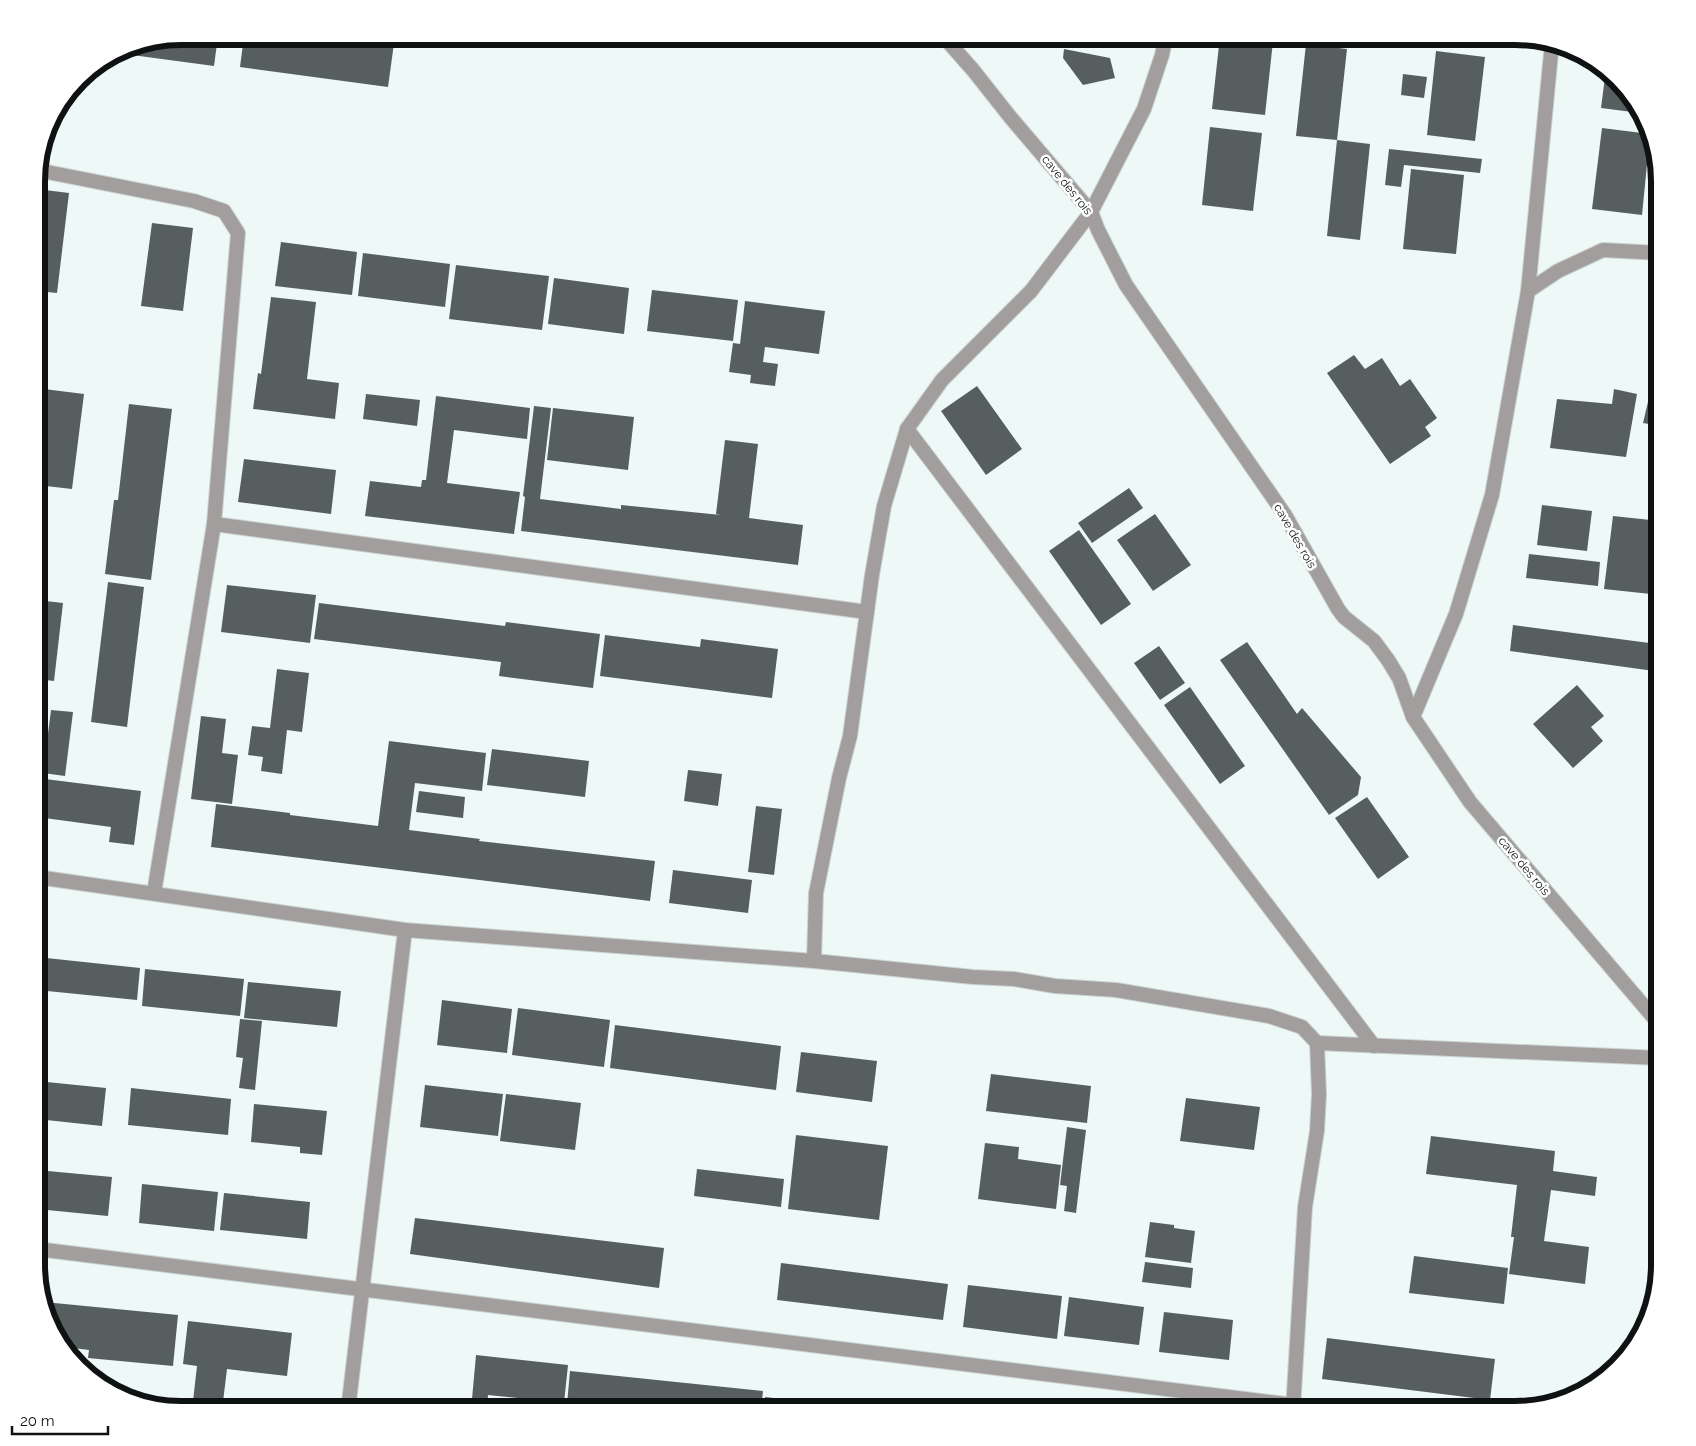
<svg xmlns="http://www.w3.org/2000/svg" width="1696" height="1446" font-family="Raleway,sans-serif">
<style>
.building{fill:#575f5e}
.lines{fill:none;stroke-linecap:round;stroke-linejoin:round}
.minor-casing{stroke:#cad3d2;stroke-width:16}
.tertiary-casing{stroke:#cad3d2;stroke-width:16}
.minor{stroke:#a19e9d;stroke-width:14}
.tertiary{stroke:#a19e9d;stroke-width:14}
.labels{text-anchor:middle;stroke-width:5;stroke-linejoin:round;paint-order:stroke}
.street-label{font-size:12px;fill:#0f1212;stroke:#fff}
.rim{fill:none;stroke:#0f1212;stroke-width:6}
</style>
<rect width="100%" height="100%" fill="#eef8f6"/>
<g class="building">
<polygon points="181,36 218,36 214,66 117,53 126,47"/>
<polygon points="244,36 395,36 388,87 240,67"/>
<polygon points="1220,36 1306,36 1306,44 1273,41 1265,115 1212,109"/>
<polygon points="1306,44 1347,49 1337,140 1296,136"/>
<polygon points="1064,49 1110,58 1115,78 1083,85 1063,58"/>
<polygon points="1436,51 1485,57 1475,141 1427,135"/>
<polygon points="1606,69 1611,72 1640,113 1601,108"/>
<polygon points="1403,74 1427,77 1424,98 1401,95"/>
<polygon points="1210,127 1262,133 1253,211 1202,205"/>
<polygon points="1602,128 1650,134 1642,215 1592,209"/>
<polygon points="1337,140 1370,144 1360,240 1327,236"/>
<polygon points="1389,149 1482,159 1480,173 1404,165 1401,187 1385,185"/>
<polygon points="1411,169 1464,175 1456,254 1403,249"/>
<polygon points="37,189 69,193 57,293 38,291 37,295"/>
<polygon points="152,223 193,228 183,311 141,306"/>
<polygon points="281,242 357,252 352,295 275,286"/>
<polygon points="363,253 450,264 445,307 358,296"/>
<polygon points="456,265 549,276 542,330 449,319"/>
<polygon points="554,278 629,288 624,334 548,324"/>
<polygon points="652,290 738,300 733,341 647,331"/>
<polygon points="271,297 316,302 307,379 339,383 335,419 253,409 258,373 261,374"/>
<polygon points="745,301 825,311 819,354 765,347 763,362 778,364 775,386 750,383 751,375 729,372 733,343 740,344"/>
<polygon points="1354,355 1365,369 1382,358 1400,386 1410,379 1437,418 1425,427 1431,436 1390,464 1327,373"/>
<polygon points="977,386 1022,449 986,475 941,411"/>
<polygon points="44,389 84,394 72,489 37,485 37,449"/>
<polygon points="1614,389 1637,394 1626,457 1550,448 1557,399 1612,404"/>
<polygon points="1651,389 1660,391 1660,426 1643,423"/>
<polygon points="366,394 420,400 417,426 363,419"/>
<polygon points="436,396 530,408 527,439 454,430 447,483 520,492 514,534 365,516 370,481 421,487 422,480 426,480"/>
<polygon points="129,404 172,409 151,580 105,574 114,500 118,500"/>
<polygon points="534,406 551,408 540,499 621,509 621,505 721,515 716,514 725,440 758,444 749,518 803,525 798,565 521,531 525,497 523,496"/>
<polygon points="553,408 634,417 628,470 547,460"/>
<polygon points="244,459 336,470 331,514 238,502"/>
<polygon points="1129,488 1143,508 1092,543 1078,523"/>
<polygon points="1542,505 1592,511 1587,551 1537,545"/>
<polygon points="1155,514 1191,565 1153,591 1117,540"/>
<polygon points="1613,516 1660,521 1660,551 1656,580 1660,580 1660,595 1604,589"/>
<polygon points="1079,530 1131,604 1101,625 1049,551"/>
<polygon points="1529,554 1600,562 1598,586 1526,578"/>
<polygon points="108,582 144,587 127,727 91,722"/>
<polygon points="227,585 316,595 310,643 221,632"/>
<polygon points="37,600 63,603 54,681 37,679"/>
<polygon points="319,603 505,626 506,622 600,634 593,688 499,676 501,662 314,639"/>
<polygon points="1513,625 1657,644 1654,671 1510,651"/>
<polygon points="605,635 700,647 701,639 778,649 772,698 600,676"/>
<polygon points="1247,642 1297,714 1302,708 1361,777 1358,795 1329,815 1220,660"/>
<polygon points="1159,646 1185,683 1160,700 1134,663"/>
<polygon points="277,669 309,673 302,732 287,730 282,774 261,771 263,757 248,755 252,726 270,728"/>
<polygon points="1577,685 1604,716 1591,727 1603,741 1573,768 1533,724"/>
<polygon points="1190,687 1245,766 1220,784 1164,705"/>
<polygon points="51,710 73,712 65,776 43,773"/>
<polygon points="201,716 226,719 222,753 238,755 232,804 191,799"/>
<polygon points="389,741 486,753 482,791 415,783 409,830 480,839 479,841 655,861 650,901 211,847 216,804 290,813 290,815 378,826"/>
<polygon points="492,749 589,761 585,797 487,785"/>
<polygon points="688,770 722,774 718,806 684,801"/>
<polygon points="37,778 141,791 134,845 109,842 111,827 37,817"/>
<polygon points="419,791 465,797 463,818 416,812"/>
<polygon points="1367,797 1409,857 1378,879 1335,818"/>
<polygon points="756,806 782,809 774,875 748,872"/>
<polygon points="673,870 752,880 748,913 669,903"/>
<polygon points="37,957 140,968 137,1000 37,990"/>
<polygon points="145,969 244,979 240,1016 142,1006"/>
<polygon points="248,982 341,991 337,1027 244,1018"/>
<polygon points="442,1000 512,1009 507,1053 437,1045"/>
<polygon points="518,1008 610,1020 604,1067 512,1055"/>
<polygon points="240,1019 262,1021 255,1090 239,1088 243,1058 236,1057"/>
<polygon points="615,1025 781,1046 776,1090 610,1068"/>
<polygon points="801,1052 877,1061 872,1102 796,1092"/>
<polygon points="991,1074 1091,1086 1087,1123 986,1111"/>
<polygon points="37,1081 106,1088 102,1126 37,1119"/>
<polygon points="425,1085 503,1094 498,1136 420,1127"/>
<polygon points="131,1088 231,1099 228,1135 128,1125"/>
<polygon points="506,1094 581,1103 575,1150 500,1141"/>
<polygon points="1186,1098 1260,1107 1254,1150 1180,1141"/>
<polygon points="254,1104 327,1111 322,1155 300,1153 300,1147 251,1142"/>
<polygon points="1067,1127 1086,1130 1076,1213 1064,1211 1067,1186 1060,1185"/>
<polygon points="796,1135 888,1146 879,1220 788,1209"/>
<polygon points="1431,1136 1555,1151 1553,1171 1597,1177 1595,1196 1551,1190 1544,1241 1589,1247 1585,1284 1509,1274 1514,1237 1511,1237 1517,1185 1426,1174"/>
<polygon points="985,1143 1019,1147 1018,1159 1061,1165 1056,1209 978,1199"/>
<polygon points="697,1169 784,1179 781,1207 694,1196"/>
<polygon points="37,1170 112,1177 108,1216 37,1209"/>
<polygon points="142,1184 218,1192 214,1231 139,1223"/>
<polygon points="224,1193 310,1202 307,1239 220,1230"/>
<polygon points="415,1218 664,1248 659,1288 410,1254"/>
<polygon points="1150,1222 1174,1225 1174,1228 1195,1231 1191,1263 1145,1257"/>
<polygon points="1414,1256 1508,1268 1504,1304 1409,1293"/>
<polygon points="1145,1262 1193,1268 1191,1288 1142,1282"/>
<polygon points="781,1263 948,1284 943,1320 777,1300"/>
<polygon points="968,1285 1062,1296 1057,1339 963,1327"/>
<polygon points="1069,1297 1144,1307 1139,1345 1064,1336"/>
<polygon points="44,1302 178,1315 173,1366 88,1358 89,1350 65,1347 51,1329"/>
<polygon points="1164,1312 1233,1320 1229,1360 1159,1352"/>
<polygon points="188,1321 292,1333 287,1376 227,1369 222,1410 192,1410 197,1366 183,1364"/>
<polygon points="1327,1338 1495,1359 1490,1400 1322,1379"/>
<polygon points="476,1355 568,1365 564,1403 567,1404 570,1371 763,1391 761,1410 605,1410 567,1406 566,1410 547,1410 548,1401 488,1395 487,1410 471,1410"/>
<polygon points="765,1397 791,1400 790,1410 763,1410"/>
<polygon points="862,1401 907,1406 906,1410 861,1410"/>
</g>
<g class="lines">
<g class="minor-casing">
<g id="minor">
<polyline points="37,170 194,201 224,211 238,233 214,524 154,893"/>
<polyline points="1528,291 1558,271 1603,250 1660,253"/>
<polyline points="907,429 1374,1046"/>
<polyline points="214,524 867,612"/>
<polyline points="1413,717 1456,614 1492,495 1528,291 1552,43"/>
<polyline points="37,877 405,930 814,961 973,977 1014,979 1055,986 1116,990 1269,1016 1302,1027 1317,1043 1319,1094 1317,1131 1305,1207 1293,1410"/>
<polyline points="814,961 816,893 839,778 850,736 872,575 884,506 907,429 942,380 1031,291 1091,212 1144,109 1162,55 1166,36"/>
<polyline points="1317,1043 1660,1058"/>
<polyline points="37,1249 1294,1405 1345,1410"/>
<polyline points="348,1410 405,930"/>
</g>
</g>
<g class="tertiary-casing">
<polyline id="tertiary" points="943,36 973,70 1011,118 1091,212 1098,230 1126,285 1285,515 1338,609 1344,617 1374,641 1388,660 1399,678 1413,717 1470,802 1660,1025"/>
</g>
<use href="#minor" class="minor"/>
<use href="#tertiary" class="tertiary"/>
</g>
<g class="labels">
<g class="street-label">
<text transform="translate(1067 185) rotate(51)" y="4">cave des rois</text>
<text transform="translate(1295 536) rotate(60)" y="4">cave des rois</text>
<text transform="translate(1524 866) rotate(50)" y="4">cave des rois</text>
</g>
</g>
<path d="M0 0H1696V1446H0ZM181 45H1515A136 136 0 0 1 1651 181V1265A136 136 0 0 1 1515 1401H181A136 136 0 0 1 45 1265V181A136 136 0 0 1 181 45Z" fill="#fff" fill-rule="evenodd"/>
<path class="rim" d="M181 45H1515A136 136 0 0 1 1651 181V1265A136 136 0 0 1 1515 1401H181A136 136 0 0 1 45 1265V181A136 136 0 0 1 181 45Z"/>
<path d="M12 1426v8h96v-8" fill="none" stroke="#0f1212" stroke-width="2.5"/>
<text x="20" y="1426" font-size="15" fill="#0f1212" stroke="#ffffff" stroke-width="4" paint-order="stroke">20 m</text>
</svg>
